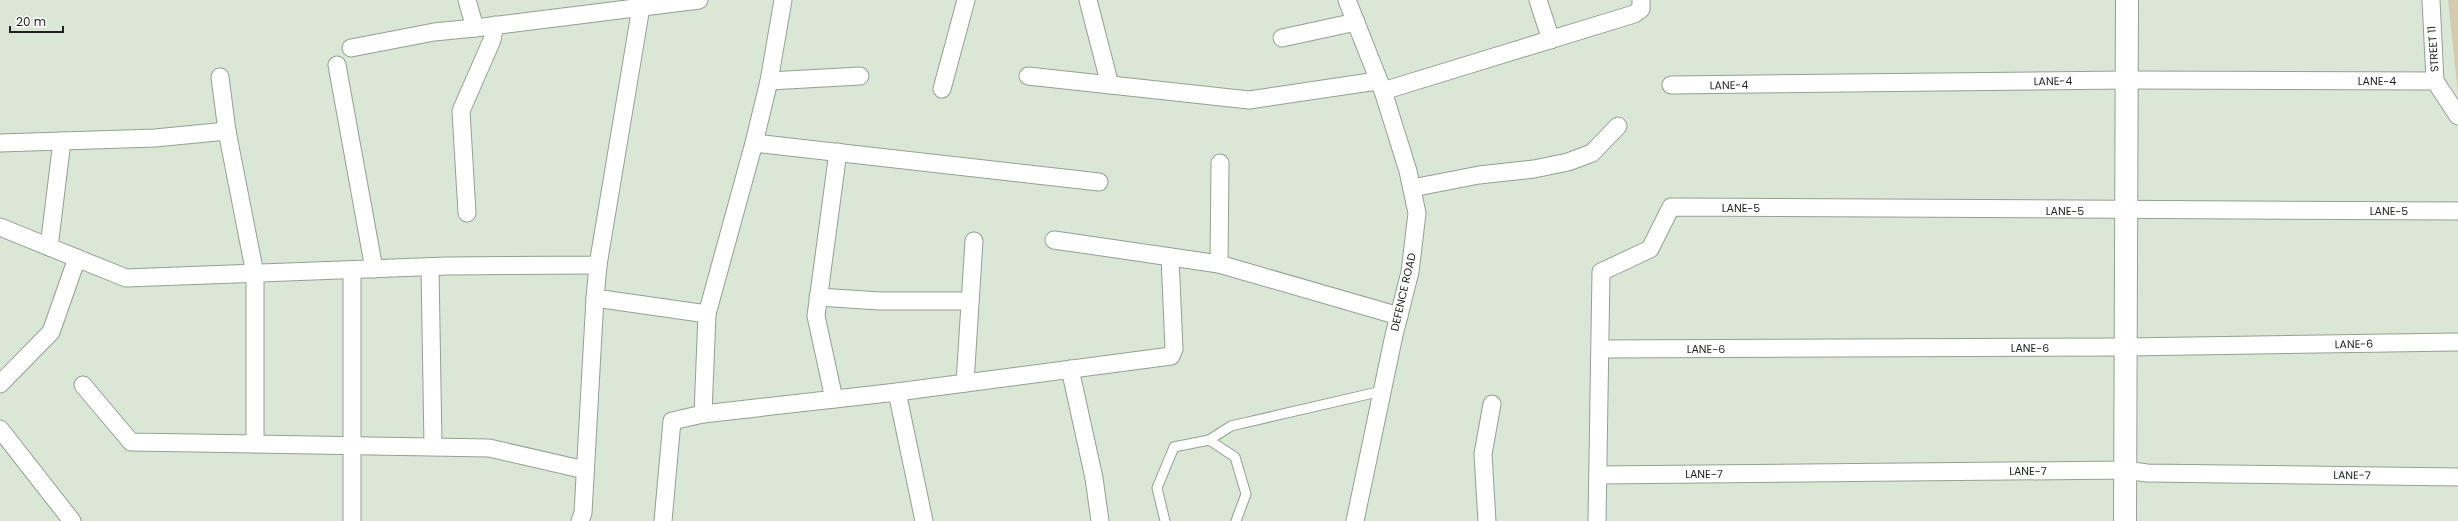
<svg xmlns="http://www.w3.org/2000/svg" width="2458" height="521" font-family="Poppins,sans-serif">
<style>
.green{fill:#d5cbae}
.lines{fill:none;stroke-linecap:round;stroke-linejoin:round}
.service-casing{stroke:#94a091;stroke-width:11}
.minor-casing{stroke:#94a091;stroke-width:19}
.tertiary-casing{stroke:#94a091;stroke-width:24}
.service{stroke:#fff;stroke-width:9}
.minor{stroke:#fff;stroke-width:17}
.tertiary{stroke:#fff;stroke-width:22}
.labels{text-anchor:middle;stroke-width:4;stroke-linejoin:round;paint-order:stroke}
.street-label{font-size:11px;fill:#1d221c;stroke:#fff}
</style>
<rect width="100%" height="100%" fill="#dae7d6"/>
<polygon class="green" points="2448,0 2458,0 2458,94"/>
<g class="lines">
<g class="service-casing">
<g id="service">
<polyline points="1209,440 1231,426 1382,391"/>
<polyline points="1165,521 1157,488 1174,447 1209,440 1235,457 1246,494 1236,521"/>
</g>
</g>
<g class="minor-casing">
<g id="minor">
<polyline points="467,0 475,28 699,0"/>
<polyline points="1088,0 1110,85"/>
<polyline points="1347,0 1383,91 1408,171 1417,213 1410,272 1394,335 1355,521"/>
<polyline points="1538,0 1551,40"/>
<polyline points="2431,0 2435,81 2458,116"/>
<polyline points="1282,38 1356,22"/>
<polyline points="351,48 434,32 475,28"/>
<polyline points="337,65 374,269"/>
<polyline points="1028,76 1249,100 1377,81"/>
<polyline points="220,77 227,131 255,274 255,444"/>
<polyline points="769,81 860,76"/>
<polyline points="1671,85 2127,80 2435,81"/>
<polyline points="942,89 966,0"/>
<polyline points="1383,91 1634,14 1641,9 1641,0"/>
<polyline points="0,143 155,138 227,131"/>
<polyline points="754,143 1099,182"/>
<polyline points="1412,188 1479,175 1534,169 1568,162 1592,153 1618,126"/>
<polyline points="467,213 461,111 492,40 495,25"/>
<polyline points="0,227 126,278 446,266 598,265 641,7"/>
<polyline points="1054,240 1219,264 1399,316"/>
<polyline points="49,247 62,141"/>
<polyline points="1219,264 1220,163"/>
<polyline points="598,265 595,298 707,314 703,414 897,392 924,521"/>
<polyline points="430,267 433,446"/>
<polyline points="352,270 352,521"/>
<polyline points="818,297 880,301 970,301"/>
<polyline points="707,314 754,143 769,81 783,0"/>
<polyline points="1601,349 2126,347 2458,342"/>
<polyline points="1070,369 1094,478 1100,521"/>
<polyline points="965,383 974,241"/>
<polyline points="0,384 51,332 77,258"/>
<polyline points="83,385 131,442 489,448 585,470"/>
<polyline points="897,392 1171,356 1174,349 1170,257"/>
<polyline points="834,399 816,316 838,152"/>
<polyline points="0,429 72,521"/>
<polyline points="1598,475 2125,470 2147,473 2458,477"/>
<polyline points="580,521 583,513 595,298"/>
<polyline points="663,521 672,421 703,414"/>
<polyline points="1487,521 1483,454 1492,404"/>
<polyline points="1597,521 1601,272 1650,249 1671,207 2458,211"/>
</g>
</g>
<g class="tertiary-casing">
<polyline id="tertiary" points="2125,521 2127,0"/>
</g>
<use href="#service" class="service"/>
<use href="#minor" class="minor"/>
<use href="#tertiary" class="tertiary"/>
</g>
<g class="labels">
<g class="street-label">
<text transform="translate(2433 49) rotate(-94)" y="4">STREET 11</text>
<text transform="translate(2053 81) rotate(-1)" y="4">LANE-4</text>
<text x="2377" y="85">LANE-4</text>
<text transform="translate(1729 85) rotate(-1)" y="4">LANE-4</text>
<text x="1741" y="212">LANE-5</text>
<text x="2065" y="215">LANE-5</text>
<text x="2389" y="215">LANE-5</text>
<text transform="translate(1403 292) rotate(-77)" y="4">DEFENCE ROAD</text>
<text transform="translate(2354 344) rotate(-1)" y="4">LANE-6</text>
<text x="2030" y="352">LANE-6</text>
<text x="1706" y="353">LANE-6</text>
<text x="2028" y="475">LANE-7</text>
<text x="1704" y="478">LANE-7</text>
<text transform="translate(2352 475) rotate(1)" y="4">LANE-7</text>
</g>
</g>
<path d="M10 26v6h53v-6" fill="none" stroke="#1d221c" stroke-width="2"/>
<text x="16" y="26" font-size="12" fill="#1d221c" stroke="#ffffff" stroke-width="3" paint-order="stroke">20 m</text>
</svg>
